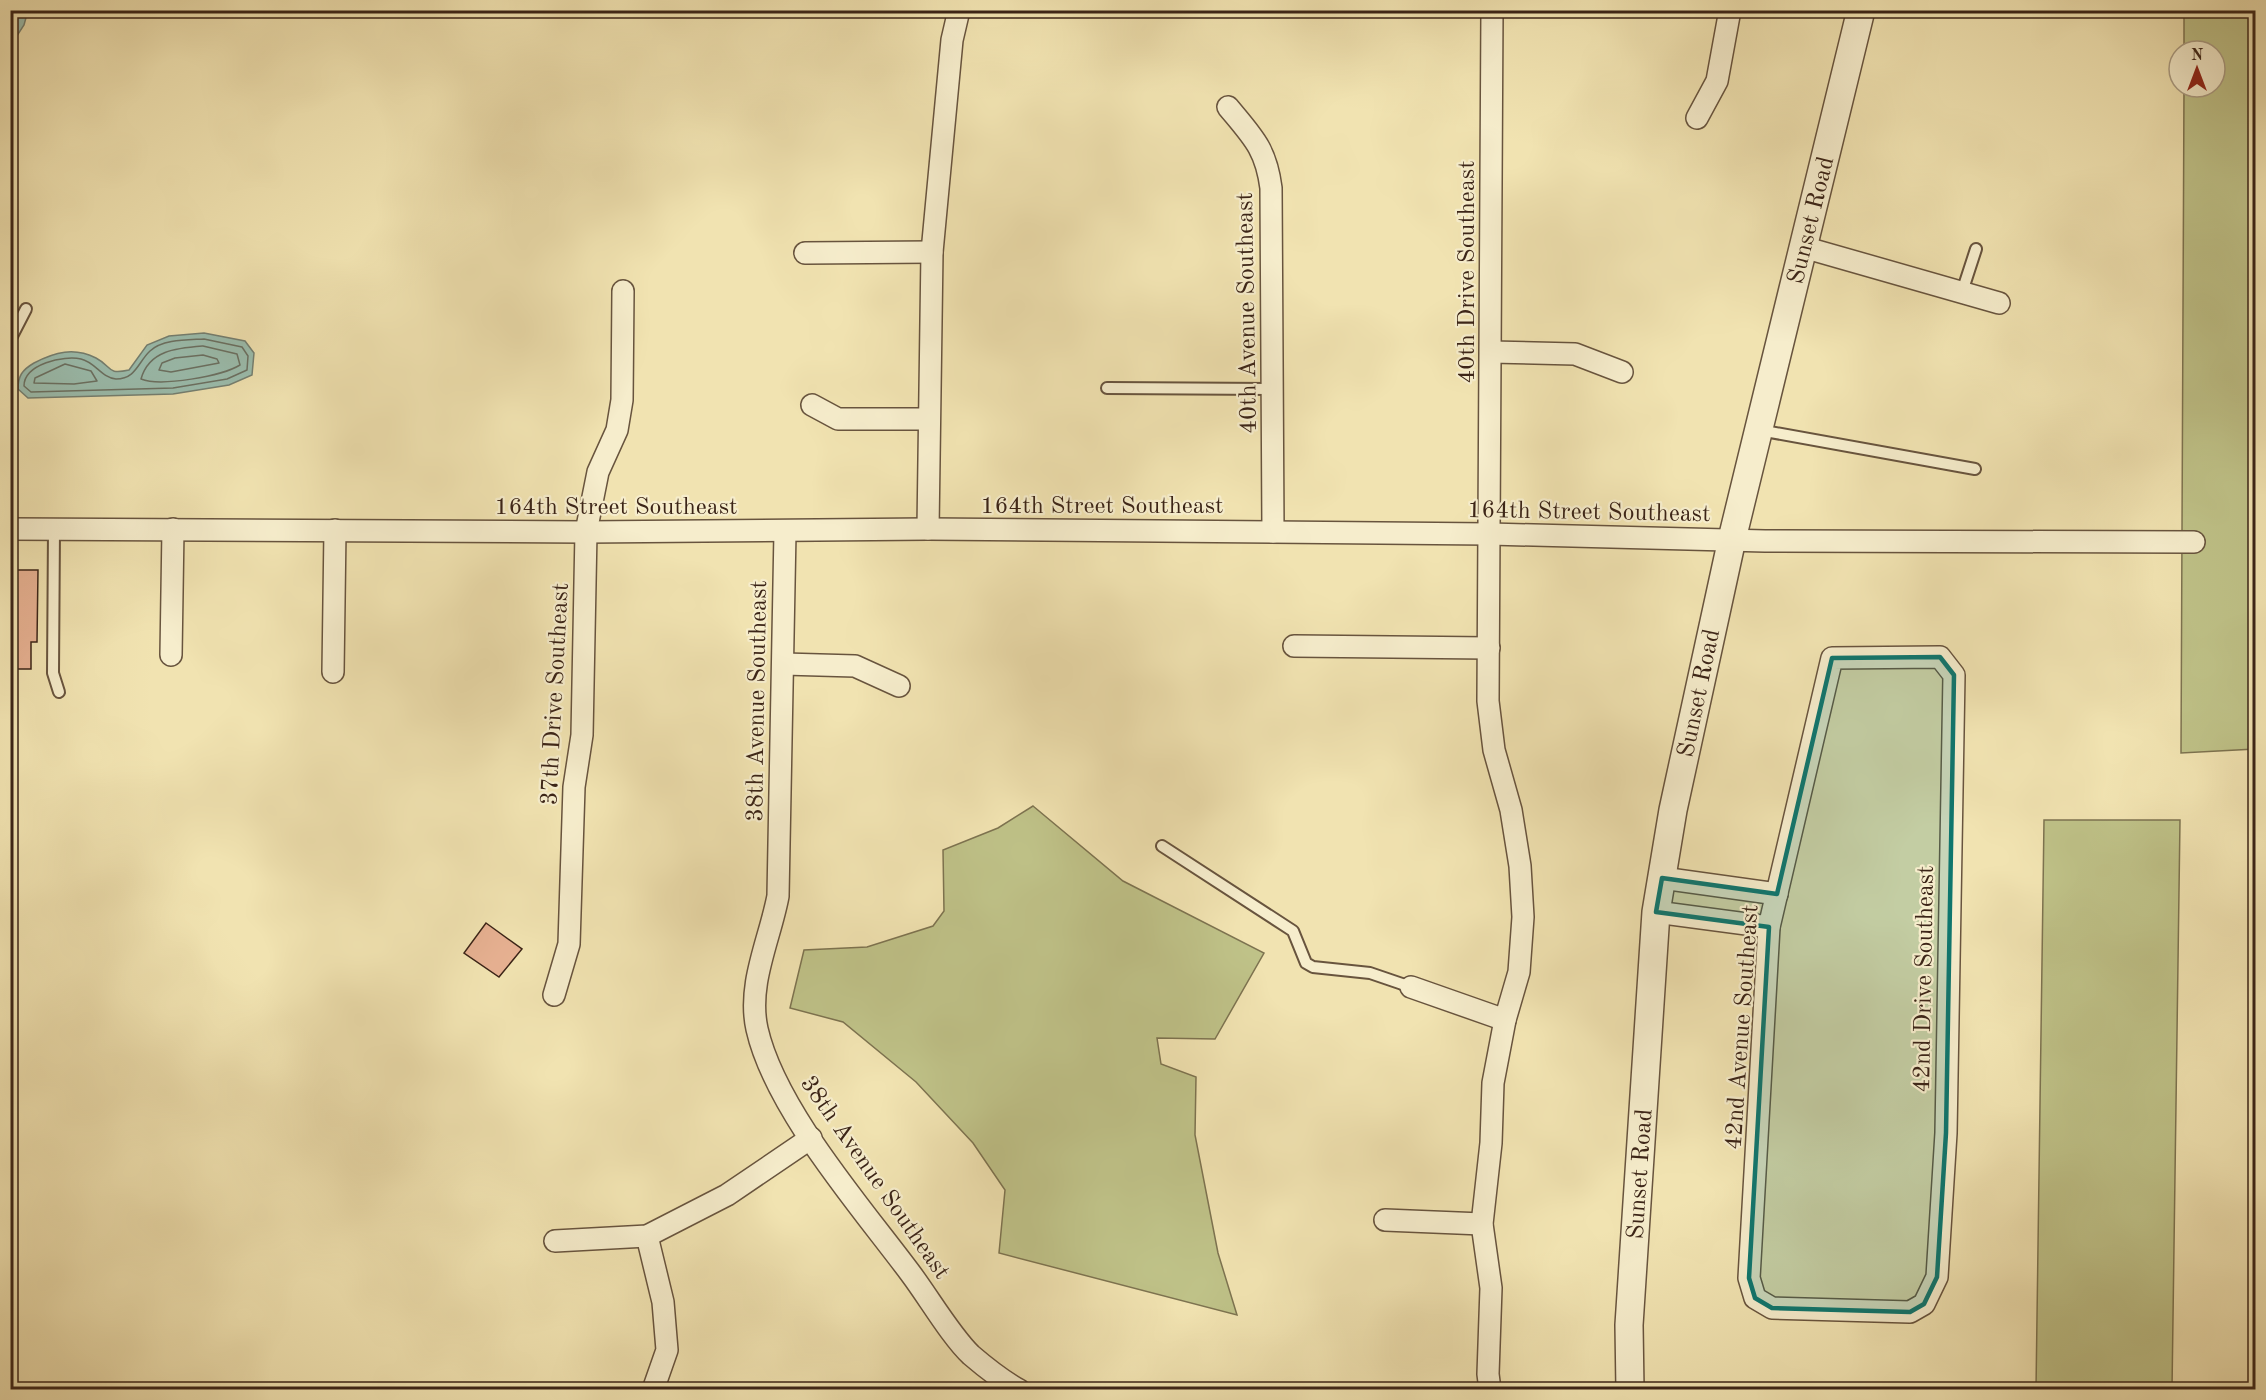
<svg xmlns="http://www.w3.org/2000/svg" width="2266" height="1400" font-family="'Old Standard TT',serif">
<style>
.green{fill:#bfc288;stroke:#7d7350;stroke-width:1.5}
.water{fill:#9bbeaf;stroke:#758072;stroke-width:1.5}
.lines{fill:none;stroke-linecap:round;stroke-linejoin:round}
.shore{stroke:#6b7163;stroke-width:1.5}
.building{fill:#e7b192;stroke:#3b2417;stroke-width:1.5}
.service-casing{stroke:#68543e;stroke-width:14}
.minor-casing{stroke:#68543e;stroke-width:24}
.tertiary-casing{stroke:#68543e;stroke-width:30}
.service{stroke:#f6edcc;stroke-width:10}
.minor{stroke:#f6edcc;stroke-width:21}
.tertiary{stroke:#f6edcc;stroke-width:27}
.marked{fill:#0f766e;fill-opacity:0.2;stroke:#0f766e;stroke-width:4.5;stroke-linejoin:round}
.labels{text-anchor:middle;stroke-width:4.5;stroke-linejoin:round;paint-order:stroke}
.street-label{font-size:24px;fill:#3b2417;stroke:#f6edcc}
</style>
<rect width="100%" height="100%" fill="#f1e3b1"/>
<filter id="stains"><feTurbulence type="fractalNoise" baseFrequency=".00333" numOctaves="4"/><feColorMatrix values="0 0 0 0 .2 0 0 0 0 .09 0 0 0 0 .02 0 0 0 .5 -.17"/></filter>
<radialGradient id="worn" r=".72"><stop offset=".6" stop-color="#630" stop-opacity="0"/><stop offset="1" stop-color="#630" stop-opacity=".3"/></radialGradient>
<g class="green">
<polygon points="2184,11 2255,11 2255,749 2181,753 2184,87 2215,87 2215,51 2184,51"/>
<polygon points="1033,806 1123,881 1264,953 1215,1039 1157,1038 1161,1064 1196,1077 1195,1135 1218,1253 1237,1315 999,1253 1005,1190 973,1143 916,1082 843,1022 790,1008 804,950 867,947 933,926 944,911 943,850 998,828"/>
<polygon points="2044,820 2180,820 2172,1389 2036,1389"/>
</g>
<g class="water">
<polygon points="27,14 24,25 11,45 11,17"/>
<path d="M 204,333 L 245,341 L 254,353 L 252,375 L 229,385 L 173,394 L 28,398 L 18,389 C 18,376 22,370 34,363 C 55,352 74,347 96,358 C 113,367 106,375 129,370 L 147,345 L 169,336 Z"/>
</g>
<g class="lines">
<g class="shore">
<path d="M 204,339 L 242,347 L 248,356 L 247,370 L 227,379 L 173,388 L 31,392 L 24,386 C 24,364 64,355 81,359 C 95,362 102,378 116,379 C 136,379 138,362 150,351 C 163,339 188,340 204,339 Z"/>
<path d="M 203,346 L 237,354 L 240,365 C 222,376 161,387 141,379 C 149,350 177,348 203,346 Z"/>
<polygon points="203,355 217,359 219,363 171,372 159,370 162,363 175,358"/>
<polygon points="65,364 91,371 97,381 74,384 34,383 35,378"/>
</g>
</g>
<g class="building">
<polygon points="10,570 38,570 37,642 31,642 31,669 10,669"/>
<polygon points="486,923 522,949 499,977 464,953"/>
</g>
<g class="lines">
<g class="service-casing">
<g id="service">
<polyline points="1962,292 1976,249"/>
<polyline points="10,340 26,309"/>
<polyline points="1107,388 1272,389"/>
<polyline points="1759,430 1975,469"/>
<polyline points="54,529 53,673 59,692"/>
<polyline points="1162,846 1293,931 1306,963 1313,967 1370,973 1411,987"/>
</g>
</g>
<g class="minor-casing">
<g id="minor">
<path d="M 1228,107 C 1253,137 1266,149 1271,188 L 1273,532"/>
<polyline points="1697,118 1717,81 1730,10"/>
<polyline points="1803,247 1999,303"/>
<polyline points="805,253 932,252"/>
<polyline points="1491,352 1575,354 1622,372"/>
<polyline points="812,405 838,419 929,419"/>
<polyline points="10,529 586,532 928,529 1490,534 1765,541 2194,542"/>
<polyline points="928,529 932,252 952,40 959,10"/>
<path d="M 785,532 L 778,896 C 770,939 747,984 757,1029 C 775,1109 862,1208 911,1274 C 929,1298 951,1336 971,1355 C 985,1367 1003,1381 1019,1390"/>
<polyline points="1294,646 1489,648"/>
<polyline points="171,655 173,529"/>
<polygon points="1940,657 1954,675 1946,1133 1937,1277 1924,1304 1910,1312 1772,1308 1755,1298 1749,1278 1769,927 1832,658"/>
<polyline points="784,664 855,666 899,686"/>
<polyline points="333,672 335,530"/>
<polyline points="1662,878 1777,894"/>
<polyline points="1656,912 1769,927"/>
<polyline points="1411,987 1505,1020"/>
<polyline points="554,995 569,944 574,787 582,735 586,532 598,472 617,430 622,400 623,291"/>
<polyline points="1385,1220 1482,1224"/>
<polyline points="647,1236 663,1302 667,1350 653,1390"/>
<polyline points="555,1241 647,1236 727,1195 811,1138"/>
<polyline points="1490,1390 1488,1374 1491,1288 1482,1224 1491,1143 1493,1083 1505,1020 1519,972 1523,917 1520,866 1511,810 1494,750 1488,701 1492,10"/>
</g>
</g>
<g class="tertiary-casing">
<polyline id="tertiary" points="1630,1390 1629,1325 1656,912 1673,810 1732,539 1861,10"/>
</g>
<use href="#service" class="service"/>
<use href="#minor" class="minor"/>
<use href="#tertiary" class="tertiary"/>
</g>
<path class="marked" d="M 1940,657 L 1954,675 L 1946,1133 L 1937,1277 L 1924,1304 L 1910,1312 L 1772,1308 L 1755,1298 L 1749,1278 L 1769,927 L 1656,912 L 1662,878 L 1777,894 L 1832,658 Z"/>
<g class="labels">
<g class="street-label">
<text transform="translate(1810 220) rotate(-76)" y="8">Sunset Road</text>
<text transform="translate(1466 272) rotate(-90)" y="8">40th Drive Southeast</text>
<text transform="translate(1246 313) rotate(-91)" y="8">40th Avenue Southeast</text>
<text x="1102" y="513">164th Street Southeast</text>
<text x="616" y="514">164th Street Southeast</text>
<text transform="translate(1589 511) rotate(1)" y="8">164th Street Southeast</text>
<text transform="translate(1698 693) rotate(-78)" y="8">Sunset Road</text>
<text transform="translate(554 694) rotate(-87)" y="8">37th Drive Southeast</text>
<text transform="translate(756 701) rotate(-89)" y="8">38th Avenue Southeast</text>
<text transform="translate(1923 979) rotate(-89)" y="8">42nd Drive Southeast</text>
<text transform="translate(1741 1027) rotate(-86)" y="8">42nd Avenue Southeast</text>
<text transform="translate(1639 1174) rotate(-86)" y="8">Sunset Road</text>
<text transform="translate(876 1177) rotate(55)" y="8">38th Avenue Southeast</text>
</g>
</g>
<rect width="2266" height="1400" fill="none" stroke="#f1e3b1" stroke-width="36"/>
<rect x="12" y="12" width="2242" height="1376" fill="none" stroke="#3b2417" stroke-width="3"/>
<rect x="18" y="18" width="2230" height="1364" fill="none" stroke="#3b2417" stroke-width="1.5"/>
<g transform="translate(2197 69)"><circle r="28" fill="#f6edcc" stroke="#ab9d84" stroke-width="1.5"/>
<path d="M0-4.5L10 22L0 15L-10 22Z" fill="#8f2418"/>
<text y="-9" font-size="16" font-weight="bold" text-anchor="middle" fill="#3b2417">N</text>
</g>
<rect width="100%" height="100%" filter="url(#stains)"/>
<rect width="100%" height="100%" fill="url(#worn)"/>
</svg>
